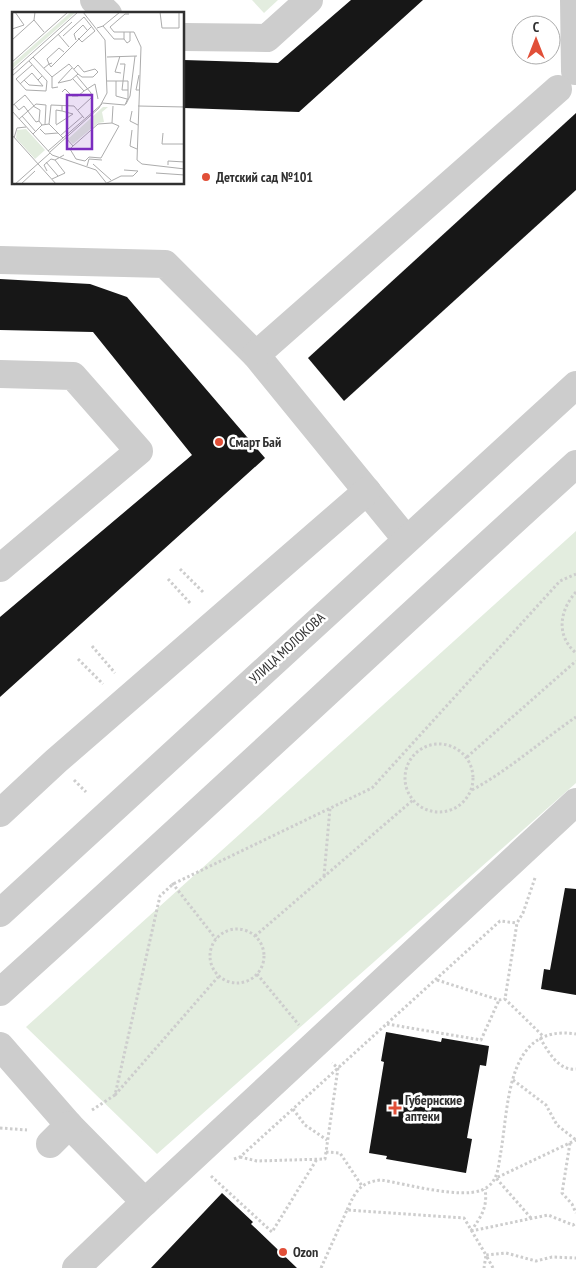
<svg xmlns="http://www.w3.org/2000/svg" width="576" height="1268" font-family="'PT Sans Narrow',sans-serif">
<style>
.green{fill:#e3eddf}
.building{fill:#171717}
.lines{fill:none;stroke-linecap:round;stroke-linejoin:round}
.path{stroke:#cdcdcd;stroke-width:3;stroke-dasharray:2.5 2.5;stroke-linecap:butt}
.minor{stroke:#cdcdcd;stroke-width:28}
.poi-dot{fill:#e14f38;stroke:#fff;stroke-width:2}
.labels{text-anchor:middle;stroke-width:5;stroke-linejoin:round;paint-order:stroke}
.poi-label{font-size:14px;font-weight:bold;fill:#303030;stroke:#fff;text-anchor:start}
.street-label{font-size:14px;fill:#303030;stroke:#fff}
.inset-road{fill:none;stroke:#acacac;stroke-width:1}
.view{fill:#7b2cbf;fill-opacity:0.15;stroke:#7b2cbf;stroke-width:2.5}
.inset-edge{fill:none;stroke:#303030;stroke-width:2.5}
</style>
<rect width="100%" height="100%" fill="#fff"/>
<g class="green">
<polygon points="252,0 278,0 264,13"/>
<polygon points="576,531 576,783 157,1154 26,1027"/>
</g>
<g class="building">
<polygon points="351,0 423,0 299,112 184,108 184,60 278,63"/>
<polygon points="576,113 576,190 344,401 308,358"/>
<polygon points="0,279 90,284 127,297 265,458 0,697 0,617 192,455 93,332 0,330"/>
<polygon points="565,888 576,889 576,995 541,989 544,969 550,970"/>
<polygon points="386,1032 441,1042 442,1038 489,1046 486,1066 480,1065 467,1138 472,1139 466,1173 386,1159 387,1156 369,1153 384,1062 381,1061"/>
<polygon points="222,1193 253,1222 251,1224 297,1268 151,1268"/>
</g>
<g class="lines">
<g class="path">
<polyline points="180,569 203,592"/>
<polyline points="168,579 191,604"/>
<path d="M 576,592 C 559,611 556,636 576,653"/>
<polyline points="92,646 115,673"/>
<polyline points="78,659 103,684"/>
<circle cx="439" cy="778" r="34"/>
<polyline points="467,757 576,661"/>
<polyline points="74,780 86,792"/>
<path d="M 472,790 C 509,770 541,741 576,717"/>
<polyline points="324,876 330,808"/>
<polyline points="535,878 523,913 517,923 505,999 543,1036"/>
<polyline points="172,885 173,884 216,939"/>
<circle cx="237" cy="956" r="27"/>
<polyline points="255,936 413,800"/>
<polyline points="257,974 299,1025"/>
<polyline points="437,980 499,1000 505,999"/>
<polyline points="387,1024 481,1040 499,1000"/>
<path d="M 540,1038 C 548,1051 558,1071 576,1069"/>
<polyline points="513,1080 546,1105 557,1125 576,1140"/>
<polyline points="115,1095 218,977"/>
<polyline points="293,1109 305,1125 327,1140"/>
<polyline points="92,1110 115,1095 160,896 173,884 372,788 560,581 576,574"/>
<polyline points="0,1128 27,1130"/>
<polyline points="570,1143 562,1193 572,1204 576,1213"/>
<polyline points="326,1152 340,1153 362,1186"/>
<polyline points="240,1157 257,1161 325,1159 338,1068 332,1063"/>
<polyline points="234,1159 240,1157 500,921 517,923"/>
<polyline points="211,1176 272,1232 317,1159"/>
<path d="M 347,1210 C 355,1192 360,1182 381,1180 C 406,1184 460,1199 482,1190 C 499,1183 498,1166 501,1151 C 509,1103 507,1023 576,1034"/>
<polyline points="531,1218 496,1178 576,1140"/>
<polyline points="471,1231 548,1215 573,1225 576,1223"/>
<path d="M 471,1231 C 481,1217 488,1207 485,1189"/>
<polyline points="321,1268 347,1210 464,1218 486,1255 484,1268"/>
<polyline points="493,1268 486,1255 506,1253 536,1261 552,1257 576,1258"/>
</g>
<g class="minor">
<polyline points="94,0 108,14"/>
<polyline points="574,0 575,71"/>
<polyline points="184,37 267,38 309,0"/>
<polyline points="0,260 165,264 256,355 406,539"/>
<polyline points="256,355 558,89"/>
<polyline points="0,374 73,376 139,451 0,568"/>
<polyline points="0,813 56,761 367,491"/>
<polyline points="0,913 576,385"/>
<path d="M 0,992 C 194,818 383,639 576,464"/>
<polyline points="0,1046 69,1125 145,1202 576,802"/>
<polyline points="50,1144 69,1125"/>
<polyline points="76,1268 145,1202"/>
</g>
</g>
<g class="poi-dot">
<circle cx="206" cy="177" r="5"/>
<circle cx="219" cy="442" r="5"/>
<path d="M392.5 1100.5h5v5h5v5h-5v5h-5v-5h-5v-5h5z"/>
<circle cx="283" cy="1252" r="5"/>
</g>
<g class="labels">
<g class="poi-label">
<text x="216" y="182">Детский сад №101</text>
<text x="229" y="447">Смарт Бай</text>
<text x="405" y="1105">Губернские<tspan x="405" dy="16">аптеки</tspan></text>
<text x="293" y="1257">Ozon</text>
</g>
<g class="street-label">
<text transform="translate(287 648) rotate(-43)" y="5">УЛИЦА МОЛОКОВА</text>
</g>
</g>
<g transform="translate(12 12)">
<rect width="172" height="172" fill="#fff"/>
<path d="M 59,0 L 64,0 L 0,57 L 0,52 ZM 91,95 L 96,95 L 90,100 L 92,110 L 86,111 L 61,132 L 56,127 ZM 14,117 L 33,138 L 23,147 L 4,126 L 5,118 Z" fill="#e3eddf"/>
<path class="inset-road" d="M 148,0 L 150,16 L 167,16 L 167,0M 22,8 L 32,20M 91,14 L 108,0M 85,16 L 91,14 L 102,27 L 112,27 L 112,20 L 102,20 L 98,15 L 113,2 L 117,2M 0,17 L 12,13 L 3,0M 112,20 L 122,20 L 129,35 L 125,148 L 130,152 L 173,157M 46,22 L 57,35M 51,24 L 72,5 L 83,19 L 70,30 L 66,26M 112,27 L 115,31 L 118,29 L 118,20M 0,28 L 22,8 L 23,0M 64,28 L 62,22 L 71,13 L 75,18M 108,44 L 103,60 L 109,61M 21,45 L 40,65 L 40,76 L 46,75M 95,45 L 125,44M 17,49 L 35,69 L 34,79 L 14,78 L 4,67 L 20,53M 0,50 L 56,0M 40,51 L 37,52 L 35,47 L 47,36 L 52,40M 108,52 L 113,52 L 110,78 L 116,78M 32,56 L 37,52 L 39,55 L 80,14M 60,56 L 46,71 L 59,68 L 66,62M 0,59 L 66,0M 64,63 L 79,81 L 80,86M 0,64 L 60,10M 40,65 L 57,52 L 66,62 L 70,65 L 81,65 L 86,60 L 83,57 L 72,60 L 66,53 L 62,57M 12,68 L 17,73 L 31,74 L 26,68M 104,69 L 104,84 L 115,87M 8,72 L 20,61 L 26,68 L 30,64M 127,78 L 124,78 L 127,63M 72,79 L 83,72 L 86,87M 50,80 L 53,77 L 60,84 L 66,84 L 72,79 L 61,67M 90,91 L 113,93 L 116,86 L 116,69 L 95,69M 2,92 L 7,98 L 12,94 L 24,110 L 27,109M 114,92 L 118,84 L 123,44M 0,94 L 13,83 L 22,94M 21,94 L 28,98 L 27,109 L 30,113M 126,94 L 173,95M 66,98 L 79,86M 0,99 L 40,143 L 84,158 L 96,173M 120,99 L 118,109 L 126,113M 10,104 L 24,120M 7,107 L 24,92 L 34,93 L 33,112M 37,112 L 39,93 L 62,94 L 72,106M 44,112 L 44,98 L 50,99 L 50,94M 44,113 L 61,102 L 50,99M 28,117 L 33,122 L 46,121M 120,118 L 118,134 L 125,137M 151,121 L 150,132 L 173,132M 21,122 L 30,113 L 37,112 L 51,126M 0,123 L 45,173M 49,123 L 71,104M 2,126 L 5,116 L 14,115M 54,126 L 61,134 L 86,112 L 100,111M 61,134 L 58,137 L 64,147 L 73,149 L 77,145 L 89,146 L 107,114 L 100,111 L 101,94M 36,139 L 90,92M 38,140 L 87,96 L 95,81 L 93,28 L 71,0M 34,150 L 46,164M 81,152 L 99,168M 156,153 L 156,149 L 173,150M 75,154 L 77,147 L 90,148M 35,159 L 32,153 L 39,147 L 43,148M 144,161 L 173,163M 40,167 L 53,161 L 43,148 L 52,143M 95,171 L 109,164 L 121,164 L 126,159 L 112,158M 2,173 L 38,141M 8,173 L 23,159"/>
<path class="view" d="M 55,83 L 80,83 L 80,137 L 55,137 Z"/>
<rect width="172" height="172" class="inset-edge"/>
</g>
<g transform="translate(536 40)"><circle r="24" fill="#ffffff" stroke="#acacac"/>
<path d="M0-4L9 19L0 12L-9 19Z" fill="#e14f38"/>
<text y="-8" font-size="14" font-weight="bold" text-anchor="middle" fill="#303030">С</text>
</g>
</svg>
